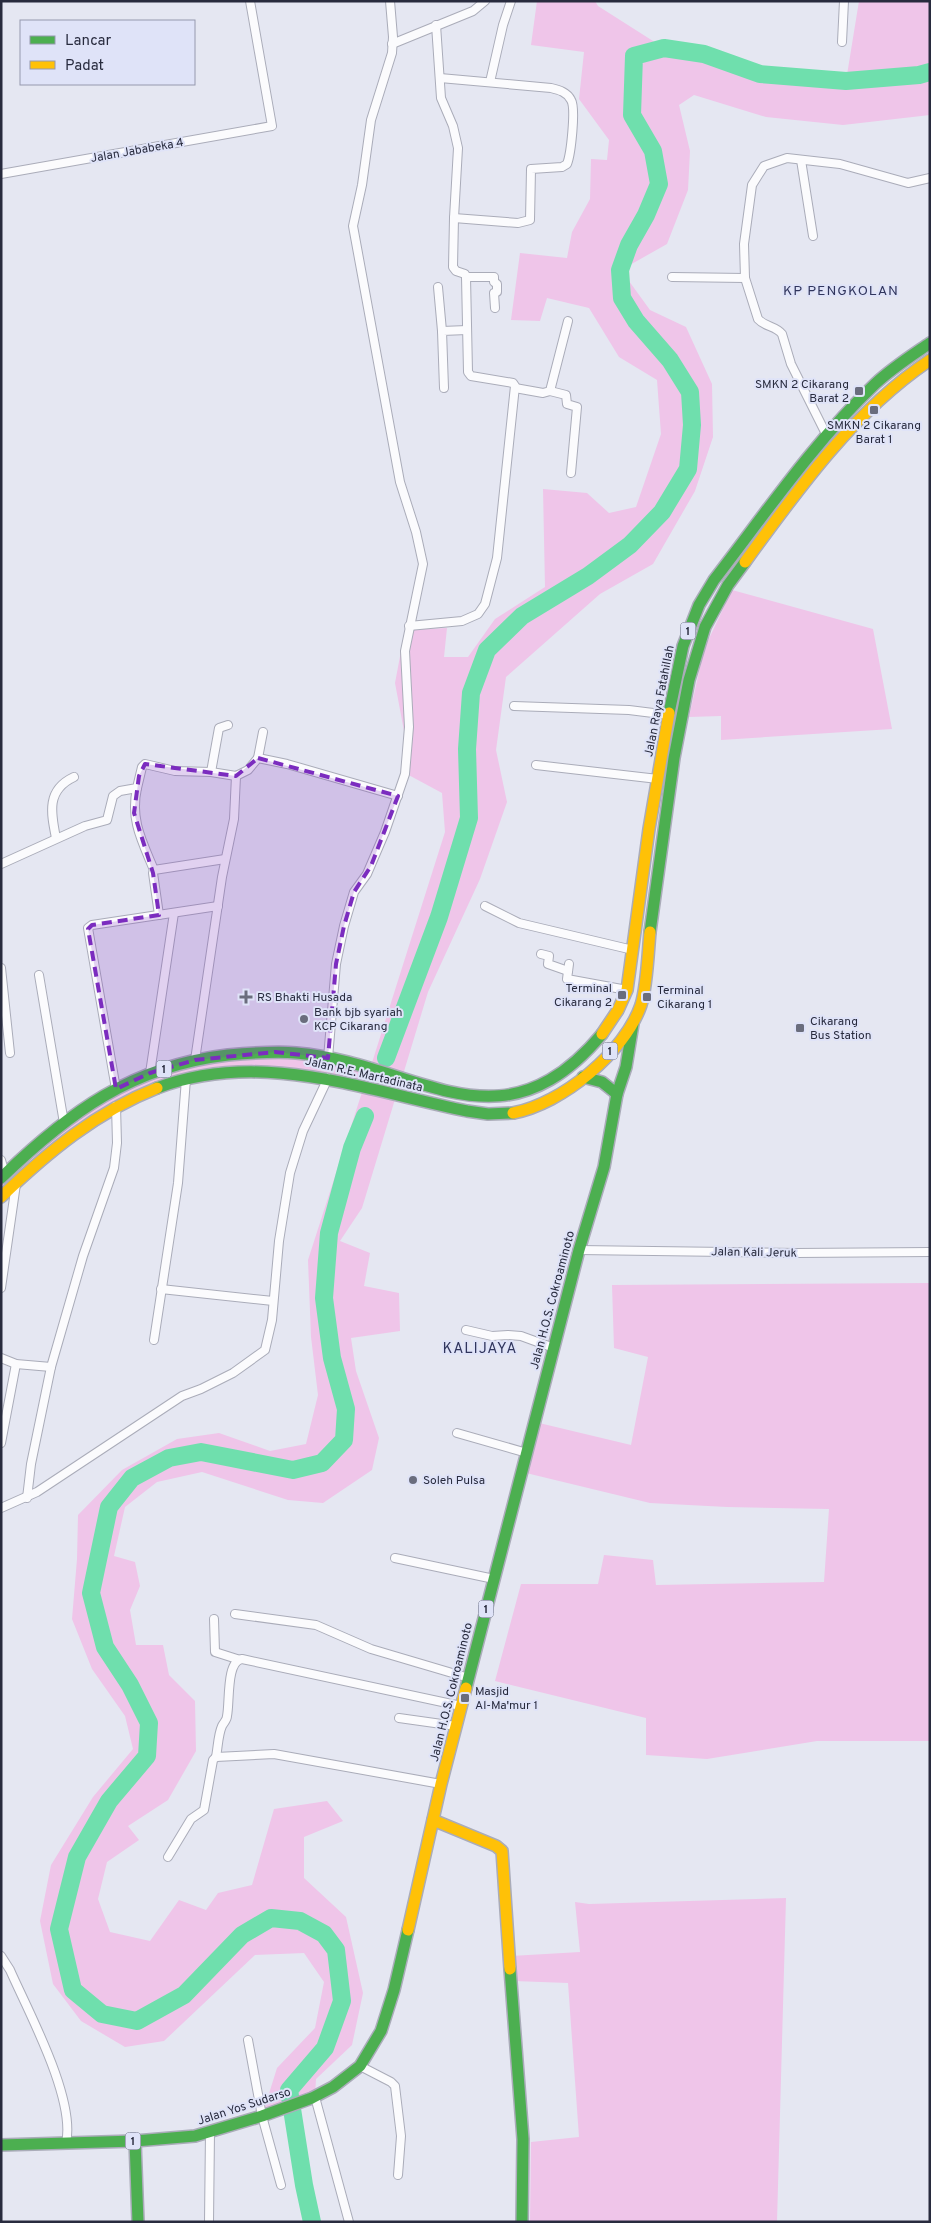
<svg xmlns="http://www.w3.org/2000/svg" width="931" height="2223" font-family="Overpass,sans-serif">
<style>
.green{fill:#efc5e9}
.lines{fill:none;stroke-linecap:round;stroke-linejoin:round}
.river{stroke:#6fdfad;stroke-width:18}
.street-casing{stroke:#aaacb9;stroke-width:10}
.fast-casing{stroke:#aaacb9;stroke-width:14}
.slow-casing{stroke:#aaacb9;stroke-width:14}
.street{stroke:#fbfbfd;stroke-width:8}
.fast{stroke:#4caf50;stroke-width:11}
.slow{stroke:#ffc107;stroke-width:11}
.marked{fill:#7b2cbf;fill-opacity:0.2;stroke:#7b2cbf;stroke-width:4;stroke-dasharray:10 6;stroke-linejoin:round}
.poi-dot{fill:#6a6d7d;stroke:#dfe3f8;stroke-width:2}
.labels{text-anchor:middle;stroke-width:4;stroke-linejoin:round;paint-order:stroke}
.shield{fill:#dfe3f8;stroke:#5f6276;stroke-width:1}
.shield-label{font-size:11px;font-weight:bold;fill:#282b3e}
.street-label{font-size:12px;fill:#282b3e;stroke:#dfe3f8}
.poi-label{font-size:12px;fill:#282b3e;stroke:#dfe3f8;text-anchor:start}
.neighbourhood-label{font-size:14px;letter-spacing:1px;fill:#30355d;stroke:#dfe3f8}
.quarter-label{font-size:15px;letter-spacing:1px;fill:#30355d;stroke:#dfe3f8}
</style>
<rect width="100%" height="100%" fill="#e5e7f2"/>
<g class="green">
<polygon points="537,1 595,1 598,6 664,48 706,55 760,74 846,81 859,1 930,1 930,115 843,125 766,117 694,95 679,105 690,151 688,190 667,244 621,270 650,310 686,327 712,384 713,437 695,491 653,564 600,594 506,677 496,750 507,802 480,879 428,992 402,1078 370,1069 364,1086 396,1096 362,1208 340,1241 370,1253 364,1286 399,1293 400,1331 351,1338 356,1371 379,1438 372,1470 323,1503 288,1500 202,1472 157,1482 125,1507 114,1556 135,1562 140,1586 130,1610 136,1645 163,1645 169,1675 195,1701 196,1751 168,1800 128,1826 139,1840 107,1862 98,1899 110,1932 150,1941 179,1900 206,1910 218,1893 252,1885 274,1809 327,1801 343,1821 304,1837 304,1878 346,1917 363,1993 352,2045 316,2079 315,2097 262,2116 277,2068 315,2028 324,1982 304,1953 255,1955 164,2041 125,2047 81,2021 53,1984 40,1921 51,1865 93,1797 133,1749 125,1716 92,1669 72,1619 77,1559 78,1515 122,1470 177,1439 219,1433 270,1451 306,1444 318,1395 311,1337 308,1260 364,1086 236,1071 133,1096 1,1197 1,1178 39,1142 150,1073 261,1053 370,1069 445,832 442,793 403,772 404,731 395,683 405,630 447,628 444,657 468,657 495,619 545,587 543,489 587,493 609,513 636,507 661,434 657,380 619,357 589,308 547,298 540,321 511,320 520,253 567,258 572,232 590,199 591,159 607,160 609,140 579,99 584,52 531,45"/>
<polygon points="732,590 873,629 892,729 721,740 721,716 689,717 704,649"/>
<polygon points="930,1283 930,1741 817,1741 707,1759 646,1755 646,1718 495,1681 521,1584 598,1584 604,1555 653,1560 656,1585 824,1582 829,1509 727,1507 650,1503 522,1472 535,1422 631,1445 648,1357 614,1348 612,1285"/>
<polygon points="786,1898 777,2222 530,2222 531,2142 579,2137 568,1983 514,1981 511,1956 580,1952 575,1902 589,1904"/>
</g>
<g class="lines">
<g class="river">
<polyline points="386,1058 439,917 469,818 467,749 471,693 487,650 522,616 588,576 630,545 662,512 688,469 692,425 690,392 670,360 636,321 622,298 620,270 629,245 646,215 659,184 653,151 632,115 634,56 664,48 704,54 760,74 846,81 919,75 930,72"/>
<polyline points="312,2222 304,2185 289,2090 325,2048 342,2001 336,1950 324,1934 300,1921 271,1918 242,1935 184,1995 137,2021 102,2014 73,1990 59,1929 77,1857 109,1801 147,1756 149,1723 130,1685 105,1647 91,1593 109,1507 132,1478 169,1458 201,1452 293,1470 322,1463 344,1440 346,1409 332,1358 324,1298 329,1233 352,1148 365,1116"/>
</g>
<g class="street-casing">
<g id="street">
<polyline points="842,42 844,1"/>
<polyline points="392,44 473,11 485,1"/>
<path d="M 440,78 L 551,88 C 559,90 567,92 571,100 C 576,108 571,154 567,164 L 562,167 L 531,169 L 530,220 L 518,223 L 454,218"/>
<polyline points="490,82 503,25 511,1"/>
<polyline points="801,160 813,236"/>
<polyline points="1,174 272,126 250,1"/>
<polyline points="466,277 494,277 494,282 497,284 497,292 494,293 495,308"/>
<polyline points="672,277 745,278"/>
<polyline points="438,287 442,331"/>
<polyline points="444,388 442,331 467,330"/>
<polyline points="515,388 543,393 550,391 568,321"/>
<polyline points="550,391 566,395 567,404 577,407 571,473"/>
<path d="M 827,436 L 791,364 L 782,334 C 776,326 765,327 758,319 L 745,278 L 744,244 L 752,185 L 764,166 L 787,158 L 840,164 L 908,183 L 930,178"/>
<polyline points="409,626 462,621 478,614 485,604 497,558 515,386 513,383 471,376 468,372 466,277 465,274 456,271 453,267 454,218 458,148 453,126 441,98 436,25"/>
<polyline points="514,706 629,710 669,715"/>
<polyline points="258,758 263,732"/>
<polyline points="536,765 658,779"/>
<polyline points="211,772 219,728 228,725"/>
<path d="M 137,788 C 130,820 142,841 154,870"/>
<path d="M 56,838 C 51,813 46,790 74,777"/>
<polyline points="1,864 85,826 107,820 113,796 120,791 137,788 142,767 145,764 175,771 211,772 236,776 248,770 258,758 287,764 398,796"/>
<polyline points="485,906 519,923 633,950"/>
<polyline points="159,915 153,873 154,870 225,859"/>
<polyline points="541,954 549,956 548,964 568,971"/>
<polyline points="569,964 567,979 627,990"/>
<polyline points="1,968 10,1053"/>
<polyline points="39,975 64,1123"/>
<polyline points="328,1058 336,964 344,926 354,892 367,874 385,832 405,774 409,727 405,651 423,564 416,532 400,482 353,226 362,185 371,120 392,53 393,37 390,1"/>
<polyline points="195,1060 222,877 234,819 236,776"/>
<polyline points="150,1073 174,913"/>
<polyline points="116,1089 88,928 92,925 218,906"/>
<polyline points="1,1160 5,1174"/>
<polyline points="579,1250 796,1253 930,1252"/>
<polyline points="1,1288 16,1184"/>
<polyline points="161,1289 273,1301"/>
<polyline points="466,1330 492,1336 508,1335 521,1336 554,1348"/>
<polyline points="154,1340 178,1183 186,1079"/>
<polyline points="1,1358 16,1364 51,1367"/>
<polyline points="457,1433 527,1453"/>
<polyline points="1,1443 16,1364"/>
<polyline points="27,1498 31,1464 51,1367 83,1256 114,1168 117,1143 116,1106"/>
<polyline points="1,1508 37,1492 182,1396 201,1389 233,1373 265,1350 272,1320 279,1241 290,1173 303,1131 328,1078"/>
<polyline points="395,1558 494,1579"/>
<polyline points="235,1614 316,1625 371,1649 469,1678"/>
<polyline points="214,1619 215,1652 237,1659"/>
<polyline points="399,1718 456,1726"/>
<path d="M 216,1757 C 218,1747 218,1735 222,1726 C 224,1722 227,1720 227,1716 C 230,1702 226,1661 242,1659 L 461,1706"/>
<polyline points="168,1857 191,1819 204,1810 213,1760 216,1757 274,1754 441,1784"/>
<path d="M 1,1956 L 10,1970 C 28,2011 76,2099 66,2143"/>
<polyline points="248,2040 262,2116 281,2185"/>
<polyline points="360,2066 391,2082 395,2086 401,2136 398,2175"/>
<polyline points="315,2097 349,2222"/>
<polyline points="209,2222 210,2132"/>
</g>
</g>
<g class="fast-casing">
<g id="fast">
<path d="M 669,713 L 683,646 L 699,605 L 714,580 C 765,514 814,442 875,384 C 892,368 911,356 930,343"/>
<polyline points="650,932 674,758 689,680 705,627 728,585 745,562"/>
<polyline points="583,1077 602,1082 617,1094"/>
<path d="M 157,1088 C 261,1049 364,1090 467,1111 L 488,1114 L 513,1113"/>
<path d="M 1,1178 C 69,1112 132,1066 228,1055 C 251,1053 274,1051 296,1053 C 417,1063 500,1156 602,1034"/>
<polyline points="466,1688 579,1250 604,1167 617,1094 626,1067 633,1024"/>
<polyline points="510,1969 523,2139 522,2222"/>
<polyline points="135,2141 138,2222"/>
<polyline points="1,2145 135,2141 195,2136 262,2116 312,2098 333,2087 360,2066 381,2031 394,1990 408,1930"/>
</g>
</g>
<g class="slow-casing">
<g id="slow">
<path d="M 745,562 C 798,489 854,411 930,360"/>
<polyline points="602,1034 618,1010 627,990 649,829 669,713"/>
<path d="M 513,1113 C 562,1104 625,1052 641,1005 C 647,986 648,953 650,932"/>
<path d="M 1,1197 C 48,1152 96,1112 157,1088"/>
<polyline points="433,1820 496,1846 502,1851 510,1969"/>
<polyline points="408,1930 441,1784 466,1688"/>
</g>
</g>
<use href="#street" class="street"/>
<use href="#fast" class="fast"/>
<use href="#slow" class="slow"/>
</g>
<path class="marked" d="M 258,758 L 398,796 L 371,866 L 354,892 L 344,926 L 336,964 L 328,1058 L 275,1052 L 195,1060 L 150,1073 L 116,1089 L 88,929 L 92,925 L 159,915 L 153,873 L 134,813 L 139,776 L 145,764 L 236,776 Z"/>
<g class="poi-dot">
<rect x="854" y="386" width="10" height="10" rx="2.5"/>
<rect x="869" y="405" width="10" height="10" rx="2.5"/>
<rect x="617" y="990" width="10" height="10" rx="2.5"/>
<path d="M243.5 989.5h5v5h5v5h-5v5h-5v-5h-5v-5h5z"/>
<rect x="642" y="992" width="10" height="10" rx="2.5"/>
<circle cx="304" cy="1019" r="5"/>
<rect x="795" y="1023" width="10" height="10" rx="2.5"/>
<circle cx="413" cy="1480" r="5"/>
<rect x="460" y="1693" width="10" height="10" rx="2.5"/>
</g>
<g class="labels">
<g class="shield">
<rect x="680.5" y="622.5" width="15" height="17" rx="4"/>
<rect x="602.5" y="1042.5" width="15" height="17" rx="4"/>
<rect x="156.5" y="1060.5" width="15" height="17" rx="4"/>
<rect x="478.5" y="1600.5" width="15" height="17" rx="4"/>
<rect x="125.5" y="2132.5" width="15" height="17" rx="4"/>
</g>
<g class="shield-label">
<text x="688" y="635">1</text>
<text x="610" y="1055">1</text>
<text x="164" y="1073">1</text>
<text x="486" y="1613">1</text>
<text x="133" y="2145">1</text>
</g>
<g class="street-label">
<text transform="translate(137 150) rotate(-10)" y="4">Jalan Jababeka 4</text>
<text transform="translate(659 701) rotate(-79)" y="4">Jalan Raya Fatahillah</text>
<text transform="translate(364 1074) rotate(13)" y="4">Jalan R.E. Martadinata</text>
<text transform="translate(754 1252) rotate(1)" y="4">Jalan Kali Jeruk</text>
<text transform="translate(552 1300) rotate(-75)" y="4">Jalan H.O.S. Cokroaminoto</text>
<text transform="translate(451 1692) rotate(-76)" y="4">Jalan H.O.S. Cokroaminoto</text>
<text transform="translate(244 2106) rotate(-18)" y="4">Jalan Yos Sudarso</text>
</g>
<g class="poi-label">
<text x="849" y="388" text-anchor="end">SMKN 2 Cikarang<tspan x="849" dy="14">Barat 2</tspan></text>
<text x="874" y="429" text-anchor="middle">SMKN 2 Cikarang<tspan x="874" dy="14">Barat 1</tspan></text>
<text x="612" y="992" text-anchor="end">Terminal<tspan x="612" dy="14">Cikarang 2</tspan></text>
<text x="657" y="994">Terminal<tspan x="657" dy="14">Cikarang 1</tspan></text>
<text x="257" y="1001">RS Bhakti Husada</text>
<text x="314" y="1016">Bank bjb syariah<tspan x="314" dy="14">KCP Cikarang</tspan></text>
<text x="810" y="1025">Cikarang<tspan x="810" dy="14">Bus Station</tspan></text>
<text x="423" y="1484">Soleh Pulsa</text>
<text x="475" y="1695">Masjid<tspan x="475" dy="14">Al-Ma'mur 1</tspan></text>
</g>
<g class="neighbourhood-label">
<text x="841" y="295">KP PENGKOLAN</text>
</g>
<g class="quarter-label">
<text x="480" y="1353">KALIJAYA</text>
</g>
</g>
<rect width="931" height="2223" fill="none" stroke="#282b3e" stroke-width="5"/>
<rect x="20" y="20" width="175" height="65" fill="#dfe3f8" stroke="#9699ae"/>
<rect x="30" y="36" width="25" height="8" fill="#4caf50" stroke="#9699ae"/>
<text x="65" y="45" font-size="15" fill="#282b3e">Lancar</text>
<rect x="30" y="61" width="25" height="8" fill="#ffc107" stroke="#9699ae"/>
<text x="65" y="70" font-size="15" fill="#282b3e">Padat</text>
</svg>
